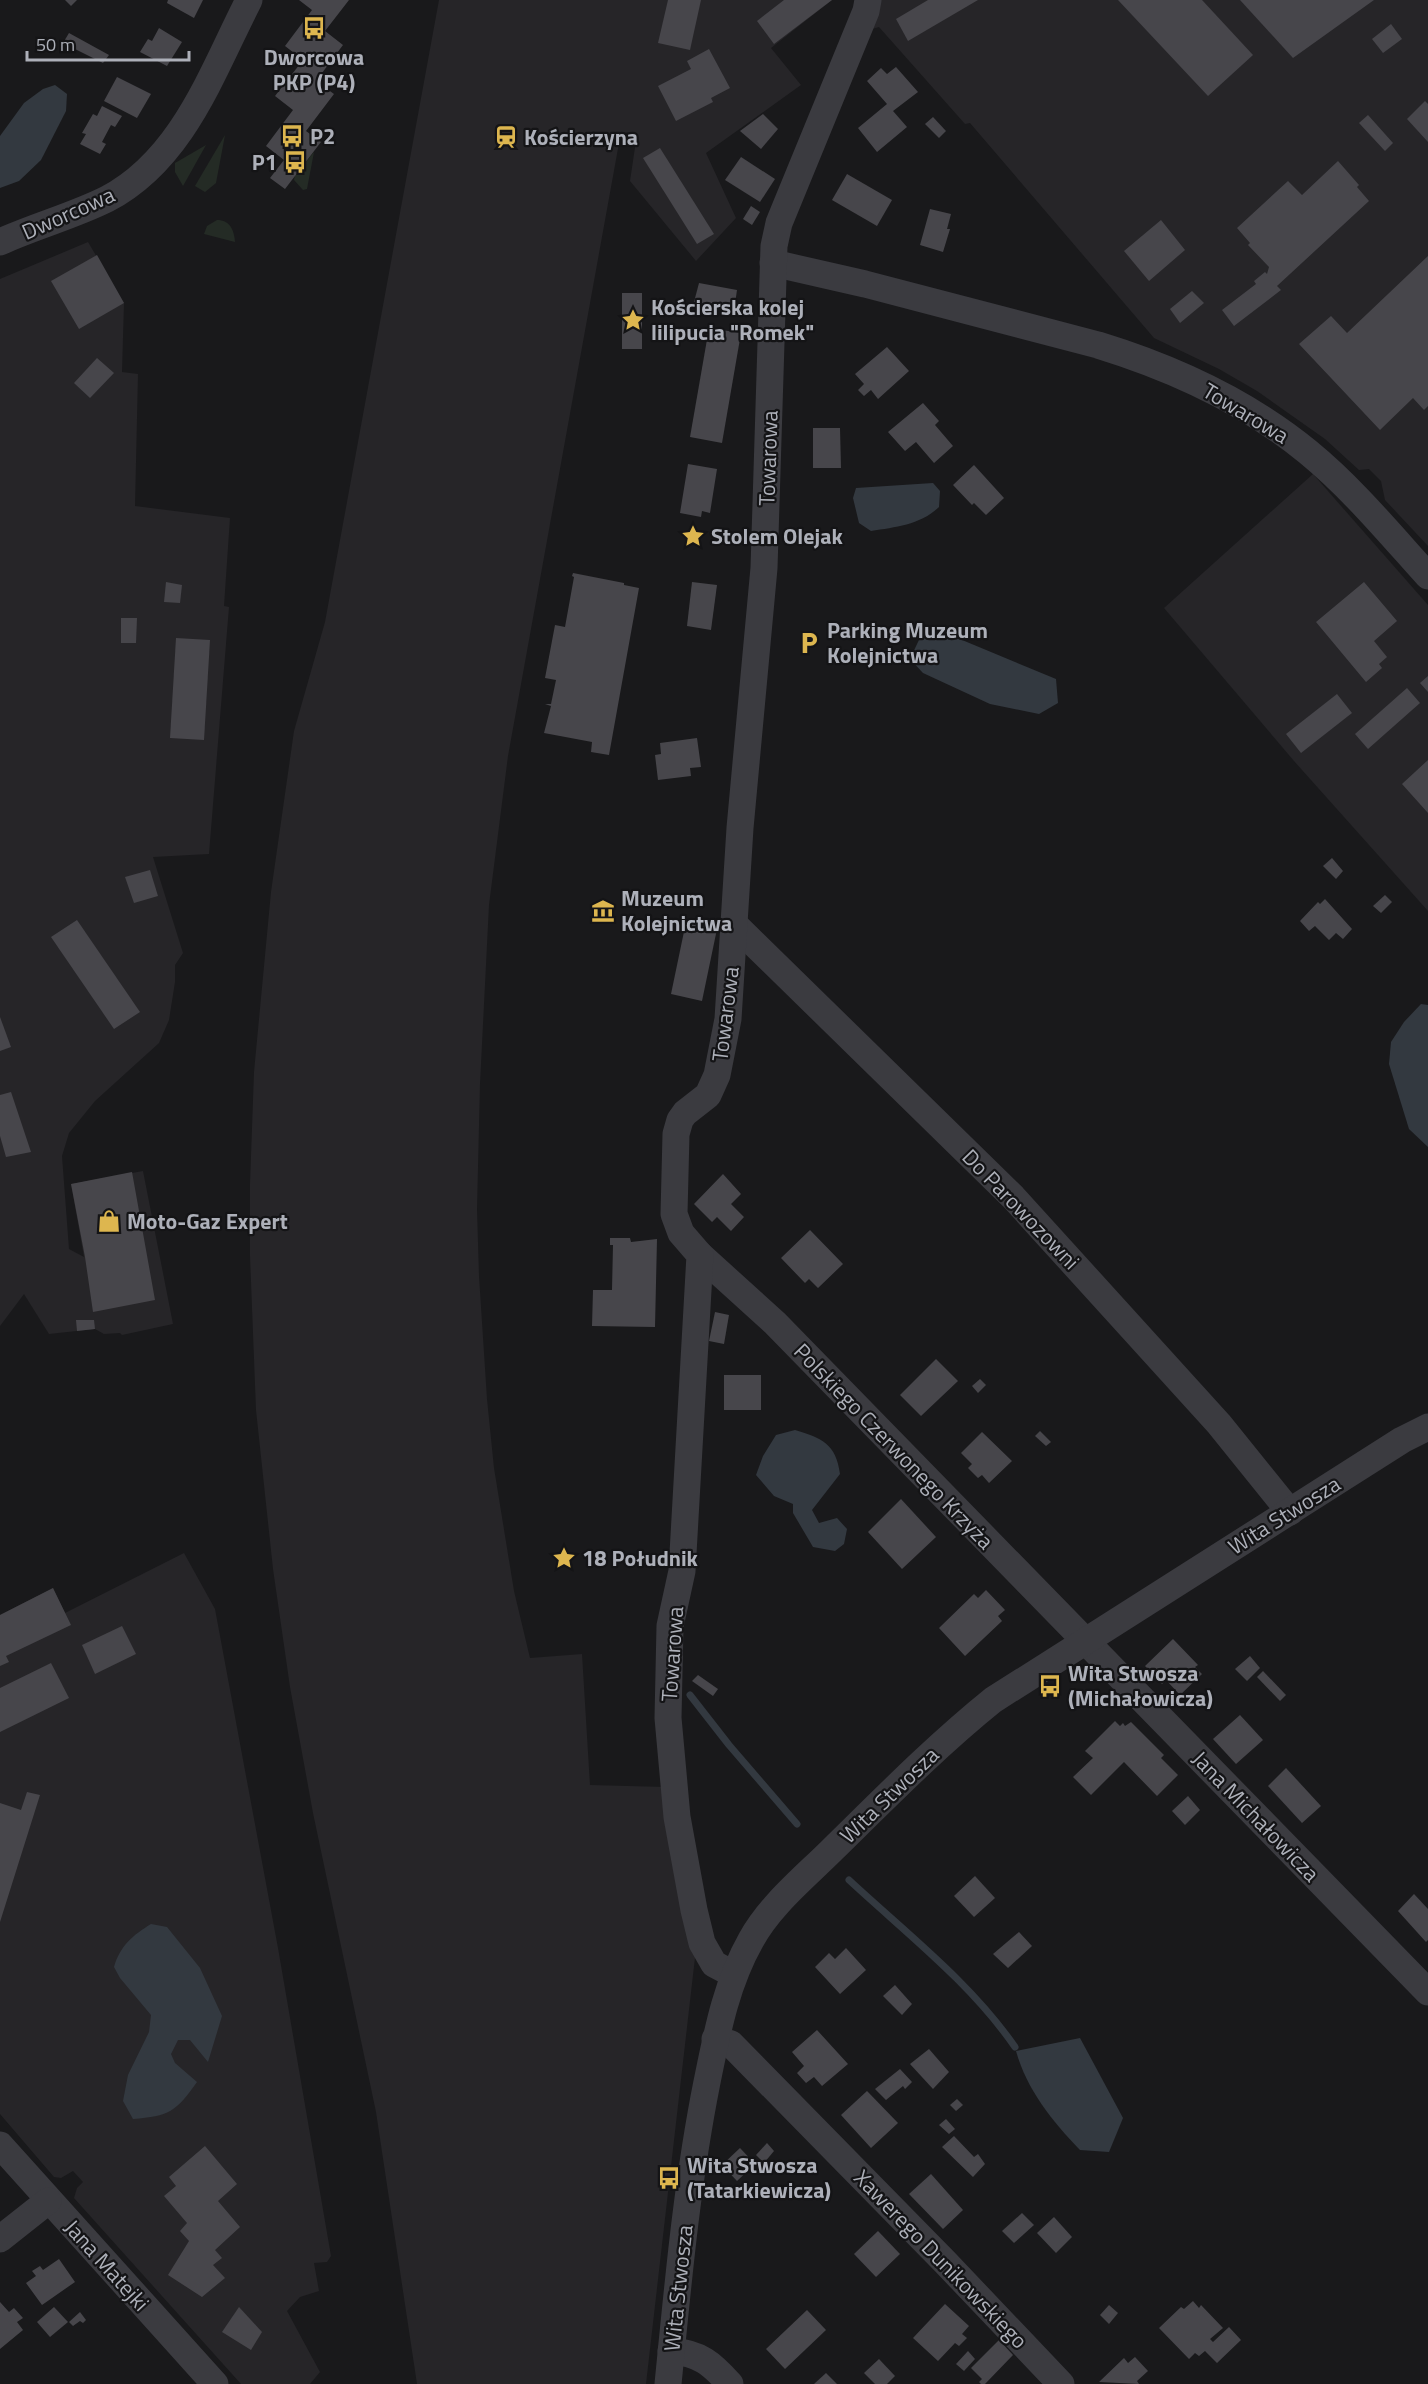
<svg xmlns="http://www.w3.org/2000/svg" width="1428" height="2384" font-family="'Titillium Web',sans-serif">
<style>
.built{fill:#262528}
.green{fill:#242b25}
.water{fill:#333940}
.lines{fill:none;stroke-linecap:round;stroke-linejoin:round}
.stream{stroke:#333940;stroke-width:7}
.building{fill:#47464b}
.minor{stroke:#3b3b40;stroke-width:27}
.labels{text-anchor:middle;stroke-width:4.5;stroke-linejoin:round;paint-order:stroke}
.poi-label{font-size:22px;font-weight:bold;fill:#adb0b9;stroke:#141416;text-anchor:start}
.street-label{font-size:22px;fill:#adb0b9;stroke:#141416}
</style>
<rect width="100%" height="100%" fill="#19191b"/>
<g class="built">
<polygon points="439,0 832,0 771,48 801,85 706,153 736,218 696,261 630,181 637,134 621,132 508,756 489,905 480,1084 477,1209 479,1276 487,1399 494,1468 514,1591 530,1658 582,1654 590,1785 666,1787 696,1949 646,2384 417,2384 376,2112 313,1813 290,1687 273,1569 256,1410 250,1256 250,1184 254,1072 271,892 294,731 325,622"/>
<polygon points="881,0 1428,0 1428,546 1385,500 1381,481 1369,469 1359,470 1325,439 1257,391 1219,369 1154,338 970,123 965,124 879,27 872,29"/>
<polygon points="88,242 124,303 122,372 138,374 135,506 230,518 224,606 229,607 209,854 153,857 183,953 175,965 175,982 169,1020 159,1043 95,1101 69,1133 62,1156 69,1249 84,1257 71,1184 143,1171 173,1324 122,1335 120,1333 104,1334 95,1329 49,1334 24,1294 0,1326 0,279"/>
<polygon points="1313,474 1428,605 1428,911 1294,761 1164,608"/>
<polygon points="184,1553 215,1609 278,1948 331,2256 327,2262 314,2263 319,2291 300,2297 287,2311 320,2372 310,2384 241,2384 74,2198 77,2188 83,2182 73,2171 61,2178 54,2177 0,2114 0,1615 53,1588 65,1613"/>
</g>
<g class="green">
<polygon points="225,135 216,183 205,192 195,186"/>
<polygon points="206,145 183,186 175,172 175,163"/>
<polygon points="314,152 307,189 303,190 294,180 295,175"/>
<path d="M 217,220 C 230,220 234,230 235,242 L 204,234 L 207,226 Z"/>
</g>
<g class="water">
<polygon points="55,85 67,94 66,111 41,160 19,181 0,188 0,136 24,103 43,89"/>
<path d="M 933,483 L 940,491 L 939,507 C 920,525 896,527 871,531 L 859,523 L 853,498 L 856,488 Z"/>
<polygon points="926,625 1056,679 1058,703 1039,714 990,704 923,673 910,659"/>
<polygon points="1421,1004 1428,1005 1428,1147 1409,1129 1389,1064 1391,1042 1404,1022"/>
<path d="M 795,1430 C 822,1438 836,1444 840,1474 L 812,1510 L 819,1523 L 837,1518 L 847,1529 L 844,1544 L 835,1551 L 813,1547 L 793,1513 L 793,1504 L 774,1496 L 756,1475 L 763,1456 L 776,1435 Z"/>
<path d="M 151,1924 L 167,1927 L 200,1968 L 222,2016 L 208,2062 L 190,2040 L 178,2040 L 171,2054 L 175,2063 L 197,2082 C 176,2112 169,2116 133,2119 L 123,2101 L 128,2075 L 149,2032 L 151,2015 L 120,1978 L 114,1967 C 120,1946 133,1935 151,1924 Z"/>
<path d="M 1080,2038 L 1123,2118 L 1109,2152 L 1080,2150 C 1052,2121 1027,2090 1016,2051 Z"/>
</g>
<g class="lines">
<g class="stream">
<polyline points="690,1695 729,1745 797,1824"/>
<path d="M 849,1880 C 906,1933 971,1983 1015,2047"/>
</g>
</g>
<g class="building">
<polygon points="65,0 77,0 71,6"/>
<polygon points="168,0 203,0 194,18 167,3"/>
<polygon points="299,0 349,0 325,31 343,45 316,81 334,94 306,131 321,142 285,189 270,178 284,160 266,146 293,110 275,96 303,60 285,46 312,10"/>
<polygon points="668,0 701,0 690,50 658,43"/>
<polygon points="784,0 832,0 774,44 757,21"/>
<polygon points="928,0 978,0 908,41 896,19"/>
<polygon points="1118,0 1202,0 1253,55 1208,96"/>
<polygon points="1240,0 1374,0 1293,58"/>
<polygon points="1391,24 1402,39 1383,53 1372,39"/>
<polygon points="159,28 182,42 167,66 140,52 148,39 152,41"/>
<polygon points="69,33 109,55 103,63 63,43"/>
<polygon points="709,49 730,88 711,98 713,102 676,121 658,86 691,69 687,61"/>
<polygon points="896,67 918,92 893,111 907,127 877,152 858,128 887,104 867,81 881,68 887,74"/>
<polygon points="117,77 151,94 137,118 104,101"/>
<polygon points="1425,101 1428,104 1428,142 1407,119"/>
<polygon points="102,106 122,116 115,127 111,125 102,142 106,144 100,154 80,144 86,134 82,133 93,114 97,116"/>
<polygon points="763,114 778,129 761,149 740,131"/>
<polygon points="1368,115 1393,143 1385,151 1359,123"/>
<polygon points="933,117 946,131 939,138 925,124"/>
<polygon points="660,148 714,234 697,244 643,158"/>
<polygon points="741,157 775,179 760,202 725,180"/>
<polygon points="1338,161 1359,185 1357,187 1369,201 1277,286 1281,290 1234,326 1222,310 1256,284 1254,281 1265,272 1267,274 1269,267 1248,245 1250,243 1237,228 1288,181 1302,195"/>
<polygon points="847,174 892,200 877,226 832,200"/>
<polygon points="751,206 760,212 752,225 743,219"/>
<polygon points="930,209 951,214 947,229 950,229 943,252 920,245"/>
<polygon points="1161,220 1185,250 1149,281 1124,251"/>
<polygon points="97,255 124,303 79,329 51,281"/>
<polygon points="1428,256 1428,406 1424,410 1413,398 1380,430 1299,344 1331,316 1347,333"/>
<polygon points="699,283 737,290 734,311 694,302"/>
<polygon points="1192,291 1204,303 1180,323 1170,309"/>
<rect x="622" y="293" width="20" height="56"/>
<polygon points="709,328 741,333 722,443 690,437"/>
<polygon points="887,347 909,371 878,399 871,390 864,396 858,390 864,384 855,374"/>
<polygon points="97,358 114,373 90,398 74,383"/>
<polygon points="923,403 939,421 935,425 953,446 934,463 916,442 905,451 888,432"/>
<polygon points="813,428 840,428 841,468 813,468"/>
<polygon points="688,464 717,469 710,513 702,511 701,517 680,513"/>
<polygon points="974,465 1004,498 986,515 974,503 972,505 953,485"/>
<polygon points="573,573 624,583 624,585 639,588 609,755 591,752 592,742 544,733 551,706 545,704 551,704 556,680 545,678 555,625 565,627 574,577 572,576"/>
<polygon points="166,582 182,585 180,603 164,602"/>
<polygon points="692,582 717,585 711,630 687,626"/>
<polygon points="1364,582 1397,621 1374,641 1387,657 1379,664 1382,668 1366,682 1316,622"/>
<polygon points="121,618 137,618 136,643 121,643"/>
<polygon points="176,638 210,640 204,740 170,738"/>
<polygon points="1428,676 1428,692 1420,683"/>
<polygon points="1407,688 1420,703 1368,749 1355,734"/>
<polygon points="1337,694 1352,713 1301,753 1286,734"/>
<polygon points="697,738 701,767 690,768 691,776 658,780 655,755 661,754 660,743"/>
<polygon points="1428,760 1428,813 1402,784"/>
<polygon points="1332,858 1343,871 1336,879 1323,866"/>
<polygon points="150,870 158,896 134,903 125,877"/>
<polygon points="1385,895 1392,902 1381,913 1373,906"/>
<polygon points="1325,899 1352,929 1343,939 1336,933 1329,940 1315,926 1309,931 1300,921 1318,902 1320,904"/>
<polygon points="77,920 140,1012 114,1029 51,937"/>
<polygon points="686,922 717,929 702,1001 671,994"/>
<polygon points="0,1017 11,1047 0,1051"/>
<polygon points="11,1092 31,1152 6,1157 0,1136 0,1095"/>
<polygon points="132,1172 155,1300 93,1312 85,1257 71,1184"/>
<polygon points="723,1174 741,1194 731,1204 744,1217 731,1231 717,1217 712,1222 694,1204"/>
<polygon points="810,1230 843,1264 818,1288 809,1279 805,1283 781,1258"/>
<polygon points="610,1238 630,1238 631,1242 657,1239 655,1327 592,1326 593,1290 612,1290 613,1245 610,1245"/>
<polygon points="715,1312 729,1315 724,1344 709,1341"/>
<polygon points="76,1320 94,1320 95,1329 77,1331"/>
<polygon points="936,1359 958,1381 921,1416 900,1395"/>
<rect x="724" y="1375" width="37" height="35"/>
<polygon points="980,1379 986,1385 978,1393 972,1386"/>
<polygon points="1040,1431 1051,1442 1046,1446 1035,1436"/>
<polygon points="982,1432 1012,1461 989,1483 982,1475 978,1478 968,1468 972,1464 961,1453"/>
<polygon points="901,1499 936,1537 902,1569 868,1532"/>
<polygon points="53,1588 71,1625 6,1656 9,1662 0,1666 0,1615"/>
<polygon points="986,1590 1005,1610 998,1616 1002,1621 965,1656 939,1628 974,1594 978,1598"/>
<polygon points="122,1626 136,1654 95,1674 82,1645"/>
<polygon points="1173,1639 1198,1665 1195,1667 1202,1674 1180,1695 1166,1680 1162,1684 1145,1666"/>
<polygon points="1250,1656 1260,1668 1247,1681 1235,1669"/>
<polygon points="51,1663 69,1698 0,1732 0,1688"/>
<polygon points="1263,1671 1286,1695 1280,1701 1257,1677"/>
<polygon points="698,1675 718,1689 713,1696 692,1681"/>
<polygon points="1240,1715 1263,1740 1236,1764 1213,1739"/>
<polygon points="1115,1721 1120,1726 1123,1723 1125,1726 1131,1722 1164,1755 1161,1758 1178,1775 1157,1796 1124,1762 1091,1795 1073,1777 1093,1758 1085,1751"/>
<polygon points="1286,1768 1321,1806 1302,1823 1268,1786"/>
<polygon points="27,1792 40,1795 0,1922 0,1803 21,1810"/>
<polygon points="1188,1796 1200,1810 1185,1825 1172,1811"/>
<polygon points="975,1876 995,1898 974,1917 954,1896"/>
<polygon points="1414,1894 1428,1909 1428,1940 1426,1942 1398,1911"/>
<polygon points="1019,1932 1032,1946 1008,1968 993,1954"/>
<polygon points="846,1948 866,1970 840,1994 815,1967 829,1953 835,1959"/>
<polygon points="895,1985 912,2004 902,2015 883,1996"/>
<polygon points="817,2030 848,2064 822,2086 814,2077 806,2083 797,2073 804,2066 792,2052"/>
<polygon points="929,2049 949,2072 933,2089 910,2064"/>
<polygon points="900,2069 912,2082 905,2089 903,2086 886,2100 875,2089"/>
<polygon points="867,2091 898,2123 871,2148 841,2115"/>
<polygon points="957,2099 963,2105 956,2111 950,2105"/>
<polygon points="946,2119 955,2129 949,2134 939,2125"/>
<polygon points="954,2136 974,2157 978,2154 985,2164 973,2177 942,2147"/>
<polygon points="767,2143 774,2151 764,2163 756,2155"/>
<polygon points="205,2146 237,2184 218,2201 240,2227 215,2250 222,2258 213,2265 225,2278 202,2297 168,2275 189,2241 180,2231 187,2223 164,2196 176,2186 169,2177"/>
<polygon points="740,2148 755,2164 737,2181 722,2165"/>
<polygon points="931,2174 963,2210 943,2229 909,2194"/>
<polygon points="1022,2213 1034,2225 1014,2243 1002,2231"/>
<polygon points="1054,2217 1072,2237 1056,2253 1037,2233"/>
<polygon points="878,2231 900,2254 876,2277 854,2254"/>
<polygon points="59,2259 75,2282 42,2305 26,2283 36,2276 32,2271 40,2266 43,2270"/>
<polygon points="1193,2301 1199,2308 1201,2305 1223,2328 1210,2339 1213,2342 1229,2327 1241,2340 1217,2363 1205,2351 1199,2356 1195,2353 1189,2359 1159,2328 1181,2307 1184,2309"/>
<polygon points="0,2302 9,2312 14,2308 23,2318 17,2322 23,2330 0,2349"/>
<polygon points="945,2304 969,2326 962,2334 967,2338 959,2346 955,2343 938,2361 913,2338"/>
<polygon points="1109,2305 1118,2313 1109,2324 1100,2315"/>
<polygon points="54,2307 68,2322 50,2337 37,2322"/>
<polygon points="239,2307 262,2332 251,2350 222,2332"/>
<polygon points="807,2310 826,2330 785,2369 766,2349"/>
<polygon points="80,2312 86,2320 83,2323 80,2321 73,2326 69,2322"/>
<polygon points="999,2340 1013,2355 985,2384 981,2384 979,2382 982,2379 971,2368"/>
<polygon points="968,2351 975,2359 964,2371 956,2364"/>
<polygon points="1135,2357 1148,2371 1137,2381 1139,2384 1099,2382 1124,2358 1128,2363"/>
<polygon points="879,2359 895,2376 887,2384 875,2384 864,2373"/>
<polygon points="826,2373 837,2384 814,2384"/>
</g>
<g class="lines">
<g class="minor">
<path d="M 0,242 C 35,226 73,216 107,199 C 183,159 212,72 249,0"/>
<path d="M 773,263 L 865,284 L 1098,345 C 1173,368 1247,402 1308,452 C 1352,488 1390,534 1428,576"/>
<polyline points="734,924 1013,1197 1219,1424 1290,1512"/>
<polyline points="700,1255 775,1323 1428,1992"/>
<polyline points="733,1974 714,1964 702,1943 694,1910 677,1817 668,1718 670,1626 682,1571 700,1255 681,1233 674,1214 676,1134 680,1120 685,1113 708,1095 717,1075 728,1019 740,828 764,568 774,246 779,223 866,11 868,0"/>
<polyline points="715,2039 731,2044 945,2262 1061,2384"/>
<polyline points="0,2145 215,2384"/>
<polyline points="0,2239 48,2201"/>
<path d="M 671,2351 C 700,2353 712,2364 730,2384"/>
<path d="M 668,2384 C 678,2283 687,2182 707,2082 C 717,2033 726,1984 751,1940 C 770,1905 805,1877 833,1849 C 885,1798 936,1746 993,1700 L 1402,1440 L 1428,1427"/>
</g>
</g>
<defs>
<g id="bus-bare" transform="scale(1.8)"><path d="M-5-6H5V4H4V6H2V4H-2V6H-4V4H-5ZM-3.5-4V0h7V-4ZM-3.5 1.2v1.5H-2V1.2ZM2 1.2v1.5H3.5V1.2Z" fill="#ddb64f" stroke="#141416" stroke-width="2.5" paint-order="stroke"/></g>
<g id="station-bare" transform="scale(1.8)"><path d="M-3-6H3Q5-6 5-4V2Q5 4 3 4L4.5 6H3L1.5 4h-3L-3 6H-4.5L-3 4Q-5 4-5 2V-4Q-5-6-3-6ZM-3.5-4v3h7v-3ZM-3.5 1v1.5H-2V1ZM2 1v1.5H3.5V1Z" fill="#ddb64f" stroke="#141416" stroke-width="2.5" paint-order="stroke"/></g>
<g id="sight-bare" transform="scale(1.8)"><path d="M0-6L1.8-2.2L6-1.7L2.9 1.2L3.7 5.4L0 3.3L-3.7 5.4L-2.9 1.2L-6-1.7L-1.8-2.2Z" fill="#ddb64f" stroke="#141416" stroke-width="2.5" paint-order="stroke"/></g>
<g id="parking-bare" transform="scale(1.8)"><path d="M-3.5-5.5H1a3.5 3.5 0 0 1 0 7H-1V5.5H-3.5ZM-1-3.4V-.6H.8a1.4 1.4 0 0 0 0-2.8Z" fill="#ddb64f" stroke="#141416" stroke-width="2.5" paint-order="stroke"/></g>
<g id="museum-bare" transform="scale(1.8)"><path d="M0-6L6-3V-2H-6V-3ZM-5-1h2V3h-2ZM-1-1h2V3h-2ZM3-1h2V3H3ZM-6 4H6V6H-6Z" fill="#ddb64f" stroke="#141416" stroke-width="2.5" paint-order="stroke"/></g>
<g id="shop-bare" transform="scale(1.8)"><path d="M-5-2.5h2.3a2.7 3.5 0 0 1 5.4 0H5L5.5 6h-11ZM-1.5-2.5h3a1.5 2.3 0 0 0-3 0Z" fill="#ddb64f" stroke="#141416" stroke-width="2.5" paint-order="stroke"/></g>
</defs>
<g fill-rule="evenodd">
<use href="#bus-bare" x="314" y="28"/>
<use href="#bus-bare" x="292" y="136"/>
<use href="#station-bare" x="506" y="137"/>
<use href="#bus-bare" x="295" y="162"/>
<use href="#sight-bare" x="633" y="320"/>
<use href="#sight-bare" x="693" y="536"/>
<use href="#parking-bare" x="809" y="643"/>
<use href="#museum-bare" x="603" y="911"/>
<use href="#shop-bare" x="109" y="1221"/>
<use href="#sight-bare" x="564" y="1558"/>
<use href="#bus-bare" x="1050" y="1686"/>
<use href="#bus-bare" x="669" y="2178"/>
</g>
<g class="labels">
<g class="poi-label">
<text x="314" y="65" text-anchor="middle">Dworcowa<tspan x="314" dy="25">PKP (P4)</tspan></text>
<text x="310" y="144">P2</text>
<text x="524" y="145">Kościerzyna</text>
<text x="277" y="170" text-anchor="end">P1</text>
<text x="651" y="315">Kościerska kolej<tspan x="651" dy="25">lilipucia "Romek"</tspan></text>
<text x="711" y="544">Stolem Olejak</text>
<text x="827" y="638">Parking Muzeum<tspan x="827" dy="25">Kolejnictwa</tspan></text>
<text x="621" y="906">Muzeum<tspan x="621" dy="25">Kolejnictwa</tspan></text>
<text x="127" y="1229">Moto-Gaz Expert</text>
<text x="582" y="1566">18 Południk</text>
<text x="1068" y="1681">Wita Stwosza<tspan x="1068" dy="25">(Michałowicza)</tspan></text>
<text x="687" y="2173">Wita Stwosza<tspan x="687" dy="25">(Tatarkiewicza)</tspan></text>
</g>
<g class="street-label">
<text transform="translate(68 213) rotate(-24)" y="8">Dworcowa</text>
<text transform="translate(1246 413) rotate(31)" y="8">Towarowa</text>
<text transform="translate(768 458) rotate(-88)" y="8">Towarowa</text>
<text transform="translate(725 1014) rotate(-83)" y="8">Towarowa</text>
<text transform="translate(1021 1209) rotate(46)" y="8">Do Parowozowni</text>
<text transform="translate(894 1446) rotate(46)" y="8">Polskiego Czerwonego Krzyża</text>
<text transform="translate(1284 1515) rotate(-32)" y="8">Wita Stwosza</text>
<text transform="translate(672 1654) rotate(-86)" y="8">Towarowa</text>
<text transform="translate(889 1795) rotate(-44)" y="8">Wita Stwosza</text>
<text transform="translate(1256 1816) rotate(46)" y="8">Jana Michałowicza</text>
<text transform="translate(941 2259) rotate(46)" y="8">Xawerego Dunikowskiego</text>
<text transform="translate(107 2265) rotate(48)" y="8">Jana Matejki</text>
<text transform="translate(678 2288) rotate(-84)" y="8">Wita Stwosza</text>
</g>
</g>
<path d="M27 51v9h162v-9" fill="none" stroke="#adb0b9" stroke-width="3"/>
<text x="36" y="51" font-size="18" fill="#adb0b9" stroke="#141416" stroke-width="4.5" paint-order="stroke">50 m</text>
</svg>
